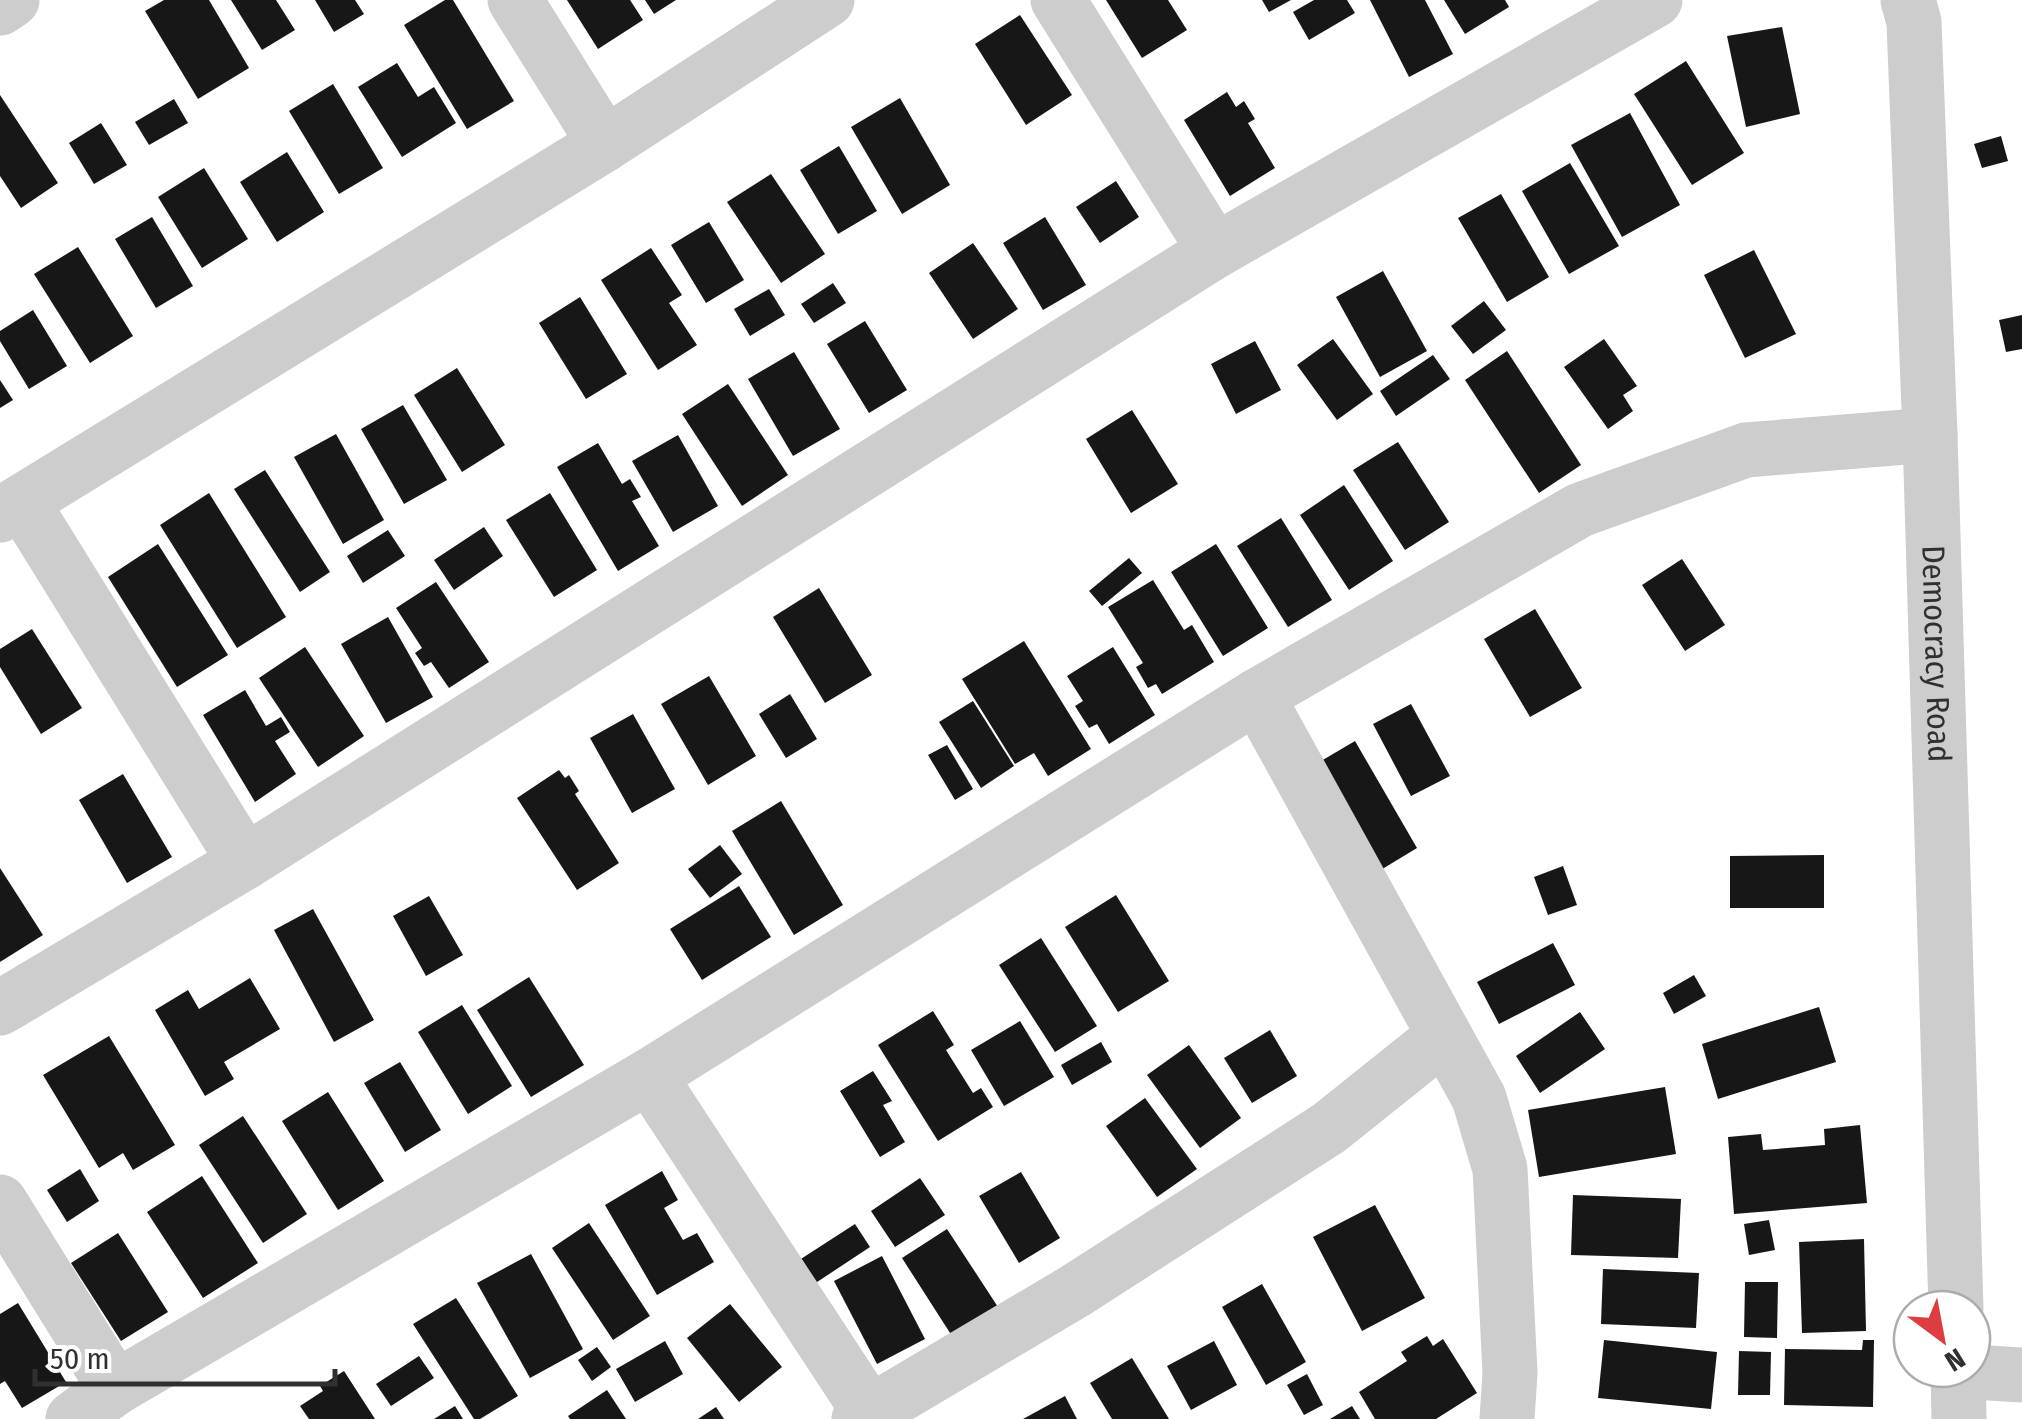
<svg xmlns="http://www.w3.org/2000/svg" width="2022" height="1419" font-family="'Fira Sans Condensed',sans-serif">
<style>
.building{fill:#171717}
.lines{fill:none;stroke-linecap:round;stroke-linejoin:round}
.minor{stroke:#cdcdcd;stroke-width:55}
.labels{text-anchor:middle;stroke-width:10;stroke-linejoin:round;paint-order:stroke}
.street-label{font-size:32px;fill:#303030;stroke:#fff}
</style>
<rect width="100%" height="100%" fill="#fff"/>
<g class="building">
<polygon points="164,0 209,0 249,68 198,99 145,11"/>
<polygon points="231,0 276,0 295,30 262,50"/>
<polygon points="315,0 355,0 364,14 334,32"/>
<polygon points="445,0 453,0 514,101 467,129 404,25"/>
<polygon points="567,0 630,0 643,20 598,49"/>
<polygon points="645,0 676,0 654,14"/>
<polygon points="1106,0 1168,0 1187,30 1142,58"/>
<polygon points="1262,0 1291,0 1269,12"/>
<polygon points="1314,0 1347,0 1355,13 1309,40 1293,12"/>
<polygon points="1370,0 1425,0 1453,54 1409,77"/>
<polygon points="1444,0 1505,0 1509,7 1465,34"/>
<polygon points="1020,15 1072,95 1026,125 975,44"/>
<polygon points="1782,27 1800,114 1746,127 1727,36"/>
<polygon points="1686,61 1744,153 1692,185 1634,94"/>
<polygon points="397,63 418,97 434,87 456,123 402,157 358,87"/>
<polygon points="333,84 383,168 339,194 289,111"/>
<polygon points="1227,92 1236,107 1244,101 1255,119 1248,123 1275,168 1230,196 1184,120"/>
<polygon points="0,95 58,183 21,208 0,176"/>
<polygon points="900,98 950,185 902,214 851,127"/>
<polygon points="174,99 188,123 149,145 135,122"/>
<polygon points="1630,113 1680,205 1622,237 1571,145"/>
<polygon points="101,123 127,165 94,184 69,143"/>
<polygon points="2001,136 2008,161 1982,168 1974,144"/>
<polygon points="839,146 877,211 838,234 800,170"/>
<polygon points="287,152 324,212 277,242 240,182"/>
<polygon points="1570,163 1619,246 1569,274 1522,191"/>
<polygon points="204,168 248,239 202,268 158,197"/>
<polygon points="771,174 825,254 781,283 727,202"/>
<polygon points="1116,181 1139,217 1100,243 1076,207"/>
<polygon points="1501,194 1549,277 1507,302 1458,218"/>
<polygon points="152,217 193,286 156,308 115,239"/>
<polygon points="1045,217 1086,285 1043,310 1003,243"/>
<polygon points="709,222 744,280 706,303 671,245"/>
<polygon points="973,243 1018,309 973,339 929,273"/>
<polygon points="78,247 133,336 90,363 34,274"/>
<polygon points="651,248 682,295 669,303 697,345 658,370 601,280"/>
<polygon points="1754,250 1796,334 1745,358 1704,275"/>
<polygon points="1383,271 1427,351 1380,377 1336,297"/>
<polygon points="833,283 846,303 814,323 801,304"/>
<polygon points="769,289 785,315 750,336 734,309"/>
<polygon points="580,297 627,374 586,399 539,323"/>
<polygon points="1484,301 1506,330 1473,354 1451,326"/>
<polygon points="33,310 67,366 29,389 0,341 0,331"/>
<polygon points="2022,315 2022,349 2006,352 1999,320"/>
<polygon points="865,321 907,390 869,413 827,344"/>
<polygon points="1333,339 1373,394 1337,420 1297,365"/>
<polygon points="1604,339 1637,386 1623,395 1633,411 1608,429 1564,367"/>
<polygon points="1255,341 1281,390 1236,414 1211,364"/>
<polygon points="1507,351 1581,465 1539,493 1465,380"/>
<polygon points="794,352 840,429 793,456 748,379"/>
<polygon points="1433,355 1450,379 1396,416 1380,391"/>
<polygon points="457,368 505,445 462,472 414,395"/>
<polygon points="0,380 13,400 0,408"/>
<polygon points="728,384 788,475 742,506 682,414"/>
<polygon points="403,405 447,480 404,504 361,429"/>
<polygon points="1132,410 1178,484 1131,513 1086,439"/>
<polygon points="336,434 384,520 343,544 294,457"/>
<polygon points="678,435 718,506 673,532 632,461"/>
<polygon points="1398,442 1449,522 1405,550 1353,470"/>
<polygon points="598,443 622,484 630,479 641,497 632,501 659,546 618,571 557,467"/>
<polygon points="265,470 330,572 300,592 234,489"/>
<polygon points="1344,485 1393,561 1349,590 1300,515"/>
<polygon points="209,493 286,617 237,648 160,525"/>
<polygon points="550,493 597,570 554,597 506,520"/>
<polygon points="1281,518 1332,600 1288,627 1237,546"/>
<polygon points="484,527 503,556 454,590 434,560"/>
<polygon points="388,530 405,556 363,583 347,556"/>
<polygon points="158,544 228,655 177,687 108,577"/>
<polygon points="1216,544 1268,628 1223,656 1171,572"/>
<polygon points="1129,558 1142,573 1102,606 1089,591"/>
<polygon points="1682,559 1725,625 1685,651 1642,585"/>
<polygon points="1153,580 1184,630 1192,625 1214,662 1162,694 1156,684 1148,688 1136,667 1143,663 1108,607"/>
<polygon points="436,582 489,662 449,688 431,662 424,666 415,653 422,648 396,608"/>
<polygon points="819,588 872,675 825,703 773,617"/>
<polygon points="1535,609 1582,688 1530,717 1484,639"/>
<polygon points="388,617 433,697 386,723 341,644"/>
<polygon points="32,629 82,708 41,734 0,667 0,649"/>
<polygon points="1024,641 1091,749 1048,776 1034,753 1015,764 962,679"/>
<polygon points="305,647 364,736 318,767 259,678"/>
<polygon points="1113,647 1155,715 1109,744 1097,724 1089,728 1075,706 1083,701 1067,676"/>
<polygon points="709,676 756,756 708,785 661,704"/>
<polygon points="245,690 266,726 281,717 290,732 275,741 296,774 255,802 203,715"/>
<polygon points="790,694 817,739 786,758 759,714"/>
<polygon points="973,701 1014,766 981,788 939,722"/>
<polygon points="1411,704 1450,776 1411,796 1373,724"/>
<polygon points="633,714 675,789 632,813 590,738"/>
<polygon points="1355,741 1417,848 1379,871 1316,764"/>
<polygon points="947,745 973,789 955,800 928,755"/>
<polygon points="559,770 565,778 569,775 579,791 575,794 619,863 577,890 517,798"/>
<polygon points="123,774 172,857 127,883 79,800"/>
<polygon points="781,801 843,905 794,935 732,831"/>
<polygon points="720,845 742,874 710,898 688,869"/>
<polygon points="1824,855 1824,908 1730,908 1730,856"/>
<polygon points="1563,866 1577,905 1548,915 1534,877"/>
<polygon points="0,868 43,935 0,962"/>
<polygon points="739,886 771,937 702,980 670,929"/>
<polygon points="1116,895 1169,981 1118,1012 1065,927"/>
<polygon points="429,896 463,955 426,976 393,916"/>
<polygon points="313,909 374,1020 334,1042 274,930"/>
<polygon points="1041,938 1097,1026 1055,1052 999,965"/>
<polygon points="1553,943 1575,985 1499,1024 1477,982"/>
<polygon points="1694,975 1706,996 1674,1014 1663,993"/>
<polygon points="529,977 584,1065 531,1097 477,1010"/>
<polygon points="250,978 280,1029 224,1062 234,1079 205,1096 155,1010 188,990 199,1009"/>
<polygon points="462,1005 512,1086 468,1114 418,1032"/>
<polygon points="1819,1007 1836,1062 1718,1099 1702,1044"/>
<polygon points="933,1011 954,1045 946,1050 973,1093 981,1088 993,1107 938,1141 878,1045"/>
<polygon points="1580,1012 1605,1049 1540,1093 1516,1056"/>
<polygon points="1020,1021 1054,1077 1004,1106 971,1050"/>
<polygon points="1270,1030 1297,1076 1252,1103 1224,1058"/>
<polygon points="109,1036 175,1145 133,1170 123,1153 99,1168 43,1075"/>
<polygon points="1101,1042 1112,1062 1072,1085 1061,1065"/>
<polygon points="1189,1045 1241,1118 1200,1148 1147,1075"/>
<polygon points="400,1062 441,1130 405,1152 364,1083"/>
<polygon points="873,1071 892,1101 883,1105 905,1142 880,1157 840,1091"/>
<polygon points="1665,1087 1676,1154 1539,1177 1528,1110"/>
<polygon points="328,1092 384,1181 338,1210 282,1121"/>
<polygon points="1145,1098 1197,1169 1157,1197 1106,1126"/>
<polygon points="243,1116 307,1214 263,1243 199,1145"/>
<polygon points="1860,1125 1867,1203 1734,1214 1728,1137 1761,1134 1763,1150 1825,1145 1824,1129"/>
<polygon points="80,1169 99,1201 67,1222 47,1190"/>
<polygon points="662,1171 678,1200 664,1208 683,1240 697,1233 714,1262 657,1295 605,1205"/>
<polygon points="1021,1172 1060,1238 1019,1263 979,1196"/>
<polygon points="202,1176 258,1263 203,1298 147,1212"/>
<polygon points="920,1178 945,1215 895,1247 871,1211"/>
<polygon points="1573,1195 1681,1199 1678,1258 1571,1255"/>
<polygon points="1375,1205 1425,1298 1362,1331 1313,1237"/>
<polygon points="1769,1220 1775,1250 1749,1255 1744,1224"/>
<polygon points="589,1223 650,1316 613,1340 552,1248"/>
<polygon points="855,1224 870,1247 805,1290 790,1266"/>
<polygon points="947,1229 998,1307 952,1336 902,1258"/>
<polygon points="118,1233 168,1312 121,1341 71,1263"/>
<polygon points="1864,1239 1866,1331 1802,1333 1799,1242"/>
<polygon points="531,1254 583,1349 530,1378 477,1283"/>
<polygon points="882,1256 925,1339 877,1364 834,1281"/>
<polygon points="1603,1269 1699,1273 1696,1328 1601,1324"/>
<polygon points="1745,1282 1778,1282 1777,1338 1744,1337"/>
<polygon points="1262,1284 1306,1362 1266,1385 1222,1307"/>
<polygon points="456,1298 518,1396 480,1419 474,1419 413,1324"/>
<polygon points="18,1303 66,1382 22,1408 5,1381 0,1384 0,1314"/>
<polygon points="730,1304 782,1367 739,1402 687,1338"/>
<polygon points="1427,1336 1433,1346 1443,1339 1477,1393 1436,1419 1375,1419 1359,1392 1407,1361 1401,1352"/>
<polygon points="1604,1340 1717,1352 1711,1409 1598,1398"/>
<polygon points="1863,1340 1874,1340 1873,1407 1784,1405 1785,1349 1862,1350"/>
<polygon points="665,1341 683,1374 635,1402 616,1369"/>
<polygon points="1214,1341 1237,1385 1191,1410 1167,1366"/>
<polygon points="597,1347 611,1367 592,1381 578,1360"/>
<polygon points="1739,1351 1771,1352 1770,1395 1738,1395"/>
<polygon points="419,1356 434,1378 391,1406 376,1384"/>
<polygon points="1132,1358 1169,1419 1112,1419 1090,1383"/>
<polygon points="344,1371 375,1419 309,1419 300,1406 323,1391 320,1386"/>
<polygon points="1307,1374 1323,1405 1304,1415 1287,1385"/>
<polygon points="607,1390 626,1419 570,1419 568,1416"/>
<polygon points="1065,1396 1077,1419 1023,1419"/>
<polygon points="455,1406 463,1419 434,1419"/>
<polygon points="1352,1406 1360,1419 1330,1419"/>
<polygon points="716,1407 724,1419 698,1419"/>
</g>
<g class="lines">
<g class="minor">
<polyline points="515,0 605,144"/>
<polyline points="1058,0 1215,251 1655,0"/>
<path id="s1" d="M 1908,0 L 1914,22 L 1930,435 L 1956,1309"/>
<polyline points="0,8 12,0"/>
<polyline points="22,502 245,862"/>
<polyline points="0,515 605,144 827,0"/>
<polyline points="1257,696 1479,1098 1500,1169 1510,1373 1507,1419"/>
<polyline points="0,1008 245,862 1215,251"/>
<polyline points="0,1202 115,1388"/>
<polyline points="1958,1369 1959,1419"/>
<polyline points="1958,1371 2022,1375"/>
<polyline points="73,1419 115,1388 649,1076"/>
<polyline points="859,1419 1075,1291 1329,1128 1444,1036"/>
<polyline points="874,1419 649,1076 1257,696 1580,510 1746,450 1930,435"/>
</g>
</g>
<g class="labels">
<g class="street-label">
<text dy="11" stroke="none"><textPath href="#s1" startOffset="655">Democracy Road</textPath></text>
</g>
</g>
<g transform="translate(1942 1339) rotate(148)"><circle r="48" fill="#ffffff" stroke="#acacac" stroke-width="2.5"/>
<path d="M0-8L18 38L0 25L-18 38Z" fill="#dd3c40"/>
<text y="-15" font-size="28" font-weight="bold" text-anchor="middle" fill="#303030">N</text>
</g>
<path d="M35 1369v15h300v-15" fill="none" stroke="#303030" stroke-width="5"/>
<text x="50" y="1369" font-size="30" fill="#303030" stroke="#ffffff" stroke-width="8" paint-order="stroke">50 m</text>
</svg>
